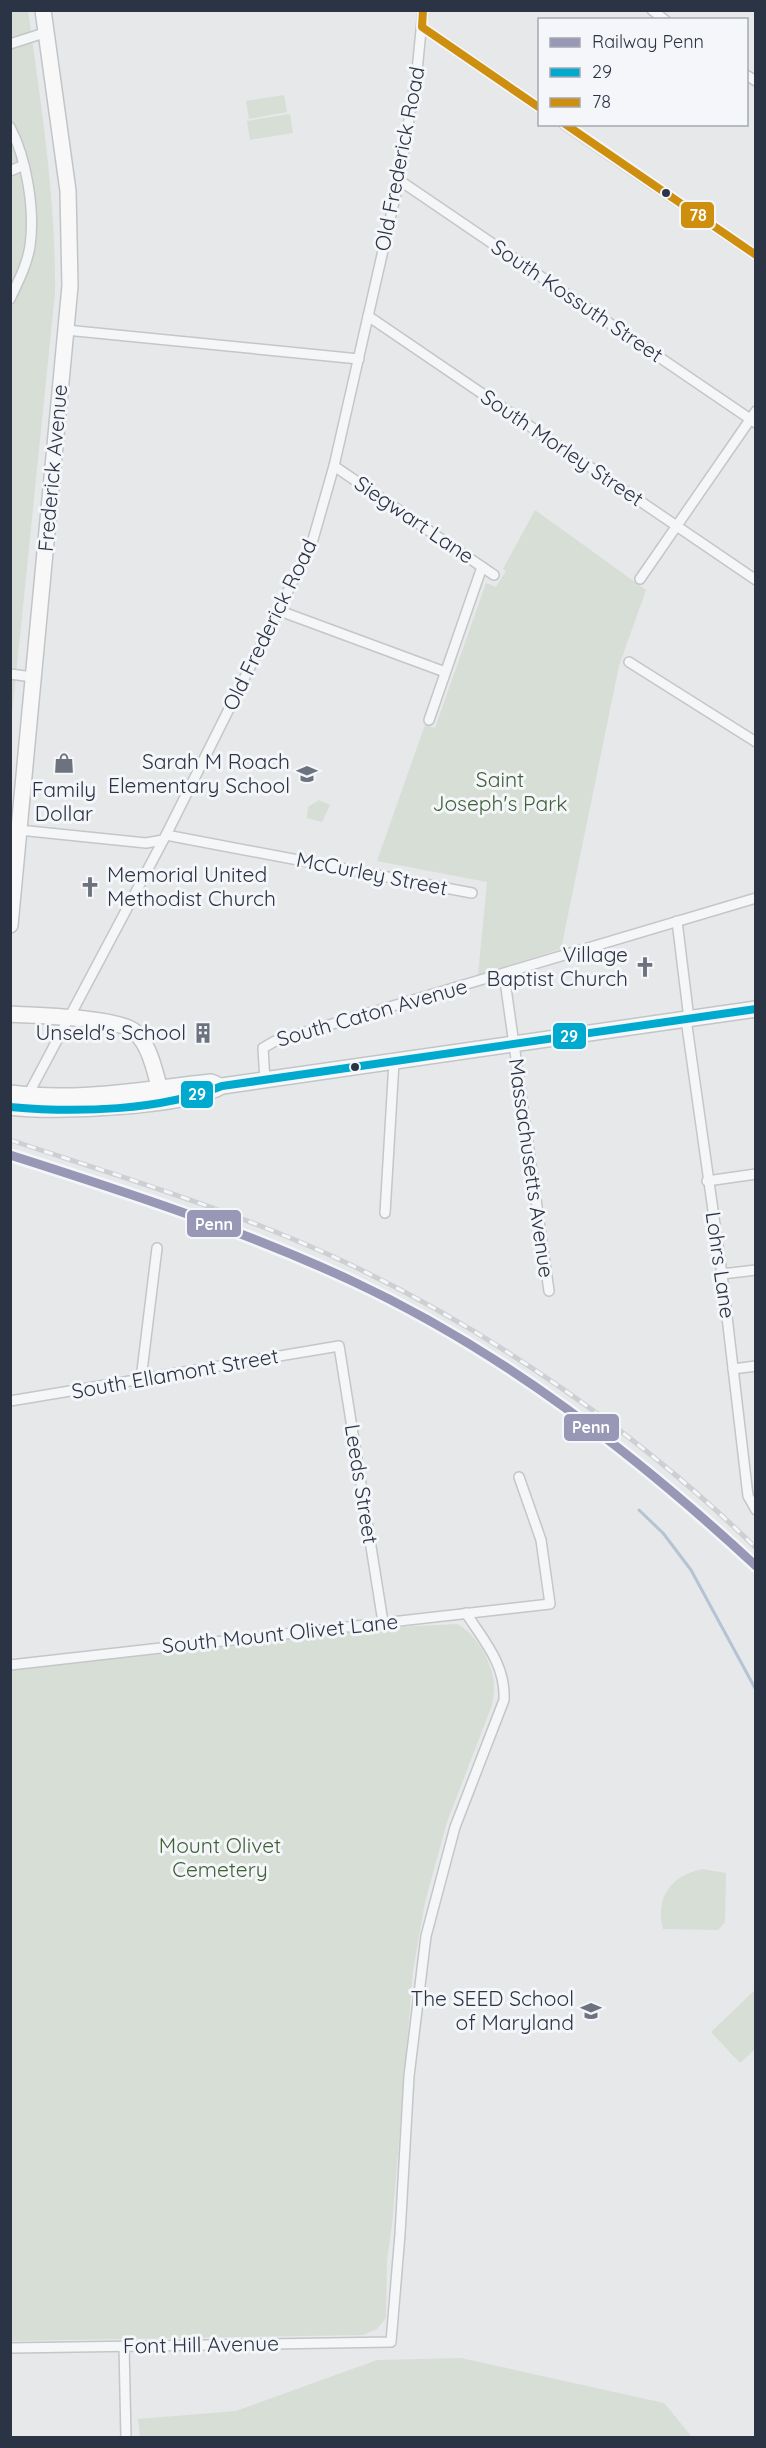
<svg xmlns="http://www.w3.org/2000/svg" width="766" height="2448" font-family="Quicksand,sans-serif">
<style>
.green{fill:#d6ded6}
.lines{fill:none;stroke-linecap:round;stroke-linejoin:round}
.stream{stroke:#b4c4d5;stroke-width:3}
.street-casing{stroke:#c4c6c8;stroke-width:12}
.primary-casing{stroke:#c2c5c8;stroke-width:18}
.street{stroke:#f5f6f7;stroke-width:9}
.primary{stroke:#f8f8f8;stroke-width:15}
.rail-casing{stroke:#cecfd2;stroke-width:5}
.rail{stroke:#f4f6f9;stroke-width:3;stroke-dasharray:9;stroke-linecap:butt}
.bus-1-casing{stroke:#f4f6f9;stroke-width:12}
.bus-2-casing{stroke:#f4f6f9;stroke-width:12}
.bus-1{stroke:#00a9ce;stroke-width:8}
.bus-2{stroke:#ce8f0e;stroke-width:8}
.rail-1-casing{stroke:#f4f6f9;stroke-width:14}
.rail-1{stroke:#9898b6;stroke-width:9}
.bus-dot{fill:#2b3445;stroke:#f4f6f9;stroke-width:2}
.labels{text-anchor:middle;stroke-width:6;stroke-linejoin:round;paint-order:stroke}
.street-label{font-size:21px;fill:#2b3445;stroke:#f4f6f9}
.poi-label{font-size:21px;fill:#2b3445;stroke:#f4f6f9;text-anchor:end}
.park-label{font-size:21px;fill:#3f6138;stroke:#f4f6f9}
.line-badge{stroke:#f4f6f9;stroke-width:2}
.badge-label{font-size:16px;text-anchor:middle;font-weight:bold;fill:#fff}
</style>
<rect width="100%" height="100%" fill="#e6e8ea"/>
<g class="green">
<path d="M 28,10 C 41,105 56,198 55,293 L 11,724 L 10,11 Z"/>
<polygon points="284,95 287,112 249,119 246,101"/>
<polygon points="290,114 293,133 250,140 247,121"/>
<polygon points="535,510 646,590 619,666 561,949 478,975 487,882 377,861 425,725 435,728 486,583 496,587 506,571 503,569"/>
<polygon points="319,800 330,805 322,822 307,818 308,807"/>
<path d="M 457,1624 C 476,1633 494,1665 494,1686 C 494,1692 493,1699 492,1705 L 447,1822 L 425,1902 L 413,1970 L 392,2225 L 387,2260 L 386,2318 L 377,2329 L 363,2335 L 11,2341 L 10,1671 L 359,1629 Z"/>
<path d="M 702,1869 L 726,1873 L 725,1922 L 718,1930 L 663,1929 C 655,1897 671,1876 702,1869 Z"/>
<polygon points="755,1990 755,2049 740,2063 711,2032"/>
<polygon points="461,2358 664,2403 692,2437 140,2437 138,2419 236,2411 377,2360"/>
</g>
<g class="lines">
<polyline class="stream" points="639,1510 663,1533 691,1570 756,1690"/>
<g class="street-casing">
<g id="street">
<polyline points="652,10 665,20"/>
<polyline points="422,27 540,108"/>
<polyline points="10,44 47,32"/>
<polyline points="746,75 756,81"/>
<polyline points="564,124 756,255"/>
<path d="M 10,127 C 27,159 35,211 30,246 C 27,265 18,282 10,299"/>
<polyline points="10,171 24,165"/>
<polyline points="399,180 756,423"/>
<polyline points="368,316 756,580"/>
<polyline points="66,330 359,359"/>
<polyline points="334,466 494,575"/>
<polyline points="640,579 756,411"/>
<polyline points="280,611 445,672"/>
<polyline points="629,662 756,742"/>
<polyline points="10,674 33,677"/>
<polyline points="429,720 482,567"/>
<polyline points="19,830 146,843 163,840"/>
<polyline points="166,835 472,893"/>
<polyline points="677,921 689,1019"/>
<polyline points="504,974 549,1291"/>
<polyline points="686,1019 722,1274 748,1496 756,1510"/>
<polyline points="265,1081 263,1048 275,1041 756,898"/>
<polyline points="28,1095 166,835 312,543 334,466 399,180 417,71 423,10"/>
<polyline points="707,1181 756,1174"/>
<polyline points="385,1213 394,1062"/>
<polyline points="722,1274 756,1270"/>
<polyline points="733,1369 756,1366"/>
<polyline points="141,1379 157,1248"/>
<polyline points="10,1401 339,1346 383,1622"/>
<polyline points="10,1665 550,1604 541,1540 519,1477"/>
<polyline points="124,2346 126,2438"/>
<path d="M 10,2348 L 391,2342 L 400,2234 L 409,2076 L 426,1936 L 455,1827 L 504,1700 C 506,1665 484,1641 466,1613"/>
</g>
</g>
<g class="primary-casing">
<g id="primary">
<polyline points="10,925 70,286 68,191 43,10"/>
<path d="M 10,1014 C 35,1016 120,1017 135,1032 C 152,1048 155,1075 162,1096"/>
<path d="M 10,1093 C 78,1102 144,1089 211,1082 L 216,1084"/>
<path d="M 10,1107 C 54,1113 186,1107 222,1086 L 756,1009"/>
</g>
</g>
<use href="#street" class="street"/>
<use href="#primary" class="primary"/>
<g class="rail-casing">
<path id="rail" d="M 10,1140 C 125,1178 242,1213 351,1265 C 494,1333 643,1437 756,1548"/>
</g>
<use href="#rail" class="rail"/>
<g class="bus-1-casing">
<path id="bus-1" d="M 10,1107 C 77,1113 160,1111 222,1086 L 756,1009"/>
</g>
<g class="bus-2-casing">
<g id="bus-2">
<polyline points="423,10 422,27 540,108"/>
<polyline points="565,124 756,255"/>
</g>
</g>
<use href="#bus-1" class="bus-1"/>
<use href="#bus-2" class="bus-2"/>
<g class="rail-1-casing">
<path id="rail-1" d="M 10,1155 C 126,1192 240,1229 350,1280 C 501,1350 634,1453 756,1566"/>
</g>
<use href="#rail-1" class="rail-1"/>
</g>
<defs>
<g id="shop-bare" transform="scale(1.62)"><path d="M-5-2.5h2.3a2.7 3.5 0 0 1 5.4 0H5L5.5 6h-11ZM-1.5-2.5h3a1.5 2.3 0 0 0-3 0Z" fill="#6c737f" stroke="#f4f6f9" stroke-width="2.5" paint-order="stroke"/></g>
<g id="school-bare" transform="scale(1.62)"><path d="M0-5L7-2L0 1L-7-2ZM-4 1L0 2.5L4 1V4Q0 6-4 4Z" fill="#6c737f" stroke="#f4f6f9" stroke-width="2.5" paint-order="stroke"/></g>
<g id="church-bare" transform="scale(1.62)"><path d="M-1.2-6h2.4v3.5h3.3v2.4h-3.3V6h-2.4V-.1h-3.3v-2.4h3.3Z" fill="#6c737f" stroke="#f4f6f9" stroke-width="2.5" paint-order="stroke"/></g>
<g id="building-bare" transform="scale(1.62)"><path d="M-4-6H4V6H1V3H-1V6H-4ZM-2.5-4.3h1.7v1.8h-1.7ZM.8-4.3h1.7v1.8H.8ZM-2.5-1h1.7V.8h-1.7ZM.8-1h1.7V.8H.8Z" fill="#6c737f" stroke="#f4f6f9" stroke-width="2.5" paint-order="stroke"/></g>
</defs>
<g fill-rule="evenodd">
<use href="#shop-bare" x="64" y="763"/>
<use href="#school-bare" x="307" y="774"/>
<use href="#church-bare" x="90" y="887"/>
<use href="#church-bare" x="645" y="967"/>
<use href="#building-bare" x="203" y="1033"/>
<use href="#school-bare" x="591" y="2011"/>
</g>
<g class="bus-dot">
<circle cx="666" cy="193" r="5"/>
<circle cx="355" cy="1067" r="5"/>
</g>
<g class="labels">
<g class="street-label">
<text transform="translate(400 159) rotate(-79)" y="7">Old Frederick Road</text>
<text transform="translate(577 301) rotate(34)" y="7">South Kossuth Street</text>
<text transform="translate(562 448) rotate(34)" y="7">South Morley Street</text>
<text transform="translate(53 468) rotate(-85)" y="7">Frederick Avenue</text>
<text transform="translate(414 520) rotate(34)" y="7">Siegwart Lane</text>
<text transform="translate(270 625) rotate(-64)" y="7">Old Frederick Road</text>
<text transform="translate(372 874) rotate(11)" y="7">McCurley Street</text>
<text transform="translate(372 1013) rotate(-16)" y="7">South Caton Avenue</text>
<text transform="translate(531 1168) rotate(82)" y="7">Massachusetts Avenue</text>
<text transform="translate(720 1265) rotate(82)" y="7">Lohrs Lane</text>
<text transform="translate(175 1374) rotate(-10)" y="7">South Ellamont Street</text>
<text transform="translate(361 1484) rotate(81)" y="7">Leeds Street</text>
<text transform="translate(280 1634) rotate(-6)" y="7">South Mount Olivet Lane</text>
<text transform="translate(201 2345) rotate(-1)" y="7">Font Hill Avenue</text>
</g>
<g class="poi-label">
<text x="290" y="769">Sarah M Roach<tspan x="290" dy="24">Elementary School</tspan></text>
<text x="64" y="797" text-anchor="middle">Family<tspan x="64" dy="24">Dollar</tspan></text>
<text x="107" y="882" text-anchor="start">Memorial United<tspan x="107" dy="24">Methodist Church</tspan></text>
<text x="628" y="962">Village<tspan x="628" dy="24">Baptist Church</tspan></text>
<text x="186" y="1040">Unseld's School</text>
<text x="574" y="2006">The SEED School<tspan x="574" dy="24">of Maryland</tspan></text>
</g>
<g class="park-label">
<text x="500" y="787">Saint<tspan x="500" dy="24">Joseph's Park</tspan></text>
<text x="220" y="1853">Mount Olivet<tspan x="220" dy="24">Cemetery</tspan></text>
</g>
</g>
<g class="line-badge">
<rect x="680" y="201" width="35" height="28" rx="6" fill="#ce8f0e"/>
<rect x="552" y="1022" width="35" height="28" rx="6" fill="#00a9ce"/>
<rect x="180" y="1080" width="34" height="29" rx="6" fill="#00a9ce"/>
<rect x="186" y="1209" width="56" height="29" rx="6" fill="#9898b6"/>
<rect x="563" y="1413" width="57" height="29" rx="6" fill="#9898b6"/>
</g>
<g class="badge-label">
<text x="698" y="221">78</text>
<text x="569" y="1042">29</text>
<text x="197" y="1100">29</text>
<text x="214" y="1230">Penn</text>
<text x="591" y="1433">Penn</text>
</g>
<rect width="766" height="2448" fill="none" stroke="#2b3445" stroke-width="24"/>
<rect x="538" y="18" width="210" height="108" fill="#f4f6f9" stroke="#a4a8b1" stroke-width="1.5"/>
<rect x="550" y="38" width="30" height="9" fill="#9898b6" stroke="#a4a8b1" stroke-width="1.5"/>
<text x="592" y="48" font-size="18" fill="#2b3445">Railway Penn</text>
<rect x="550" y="68" width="30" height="9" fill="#00a9ce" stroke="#a4a8b1" stroke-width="1.5"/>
<text x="592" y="78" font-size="18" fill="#2b3445">29</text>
<rect x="550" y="98" width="30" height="9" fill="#ce8f0e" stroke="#a4a8b1" stroke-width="1.5"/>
<text x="592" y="108" font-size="18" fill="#2b3445">78</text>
</svg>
